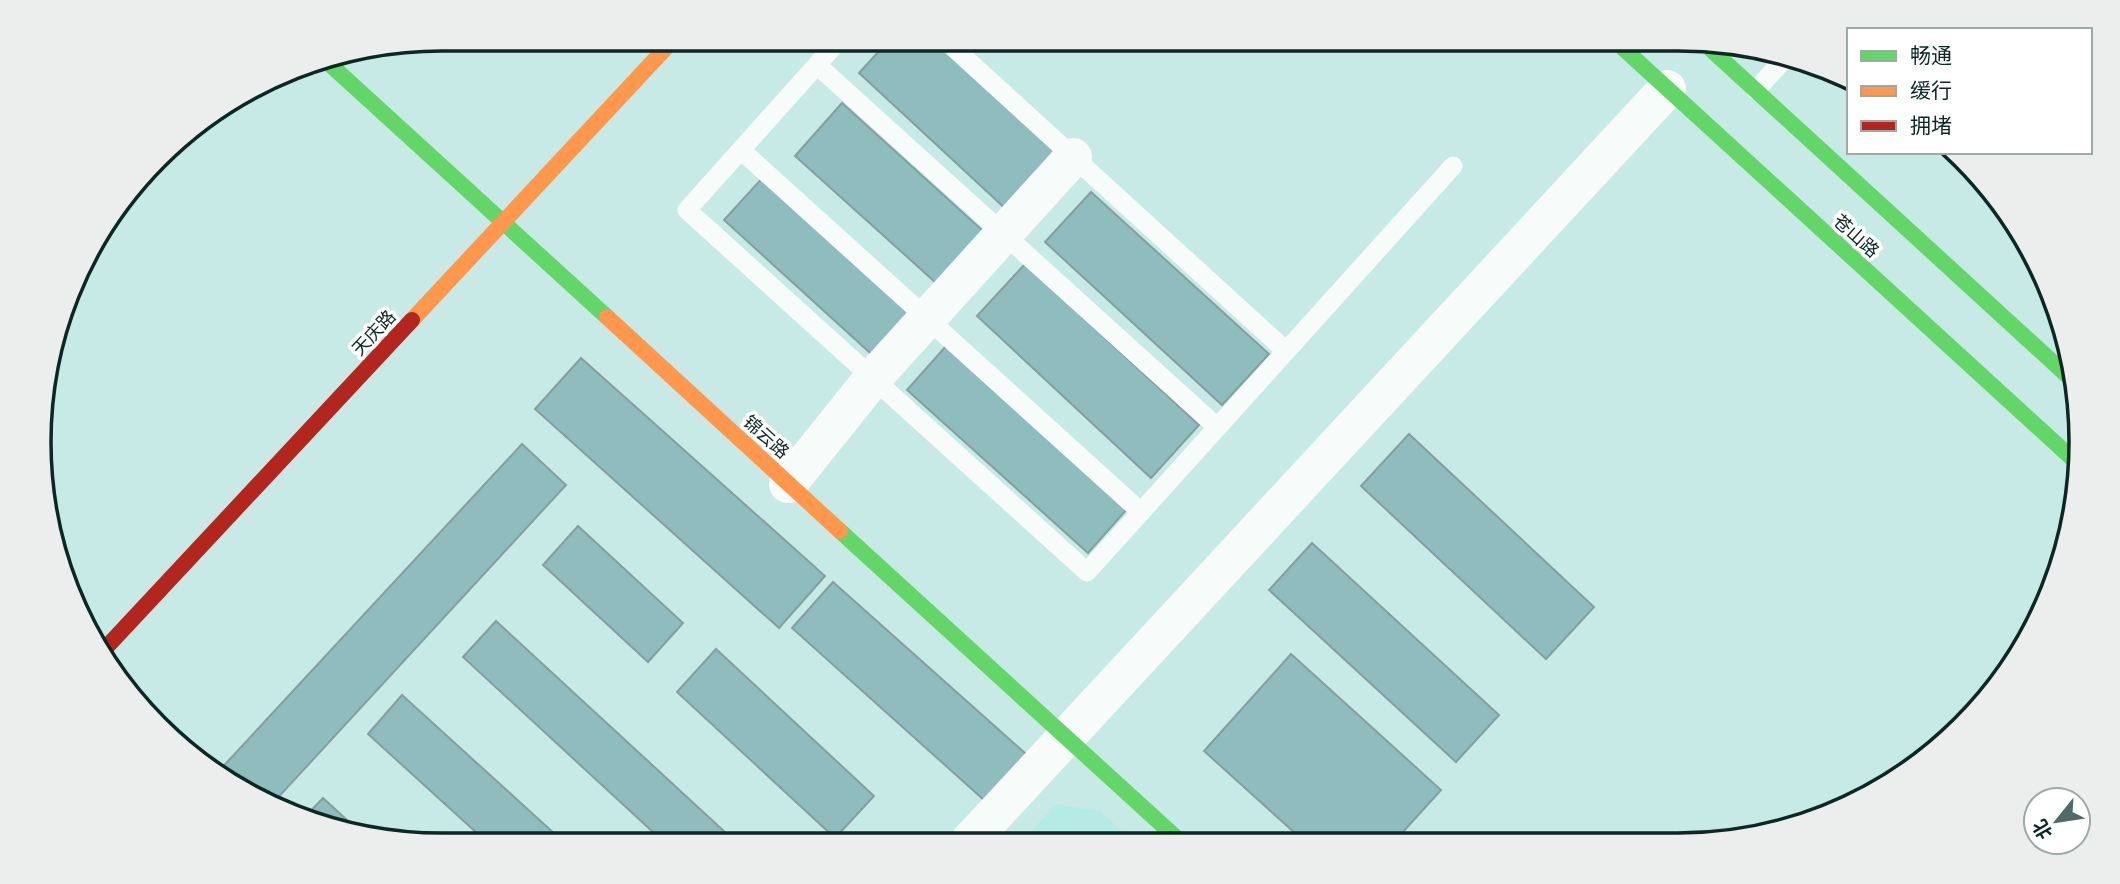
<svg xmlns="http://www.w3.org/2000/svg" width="2120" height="884" font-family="'Nunito Sans','Noto Sans SC',sans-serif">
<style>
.built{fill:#b4ece5}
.building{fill:#8fbcbe;stroke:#849f9f;stroke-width:2}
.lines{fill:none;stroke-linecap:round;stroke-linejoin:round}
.lane{stroke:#f7fcfb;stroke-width:19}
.street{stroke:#f7fcfb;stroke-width:38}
.fast{stroke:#63d668;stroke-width:16}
.slow{stroke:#ff974d;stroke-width:16}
.jam{stroke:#b3261e;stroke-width:16}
.labels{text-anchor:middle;stroke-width:7;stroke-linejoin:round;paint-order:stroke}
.street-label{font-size:18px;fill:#0d2724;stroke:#fff}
.rim{fill:none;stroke:#0d2724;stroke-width:3.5}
</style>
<rect width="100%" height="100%" fill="#c7eae6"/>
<polygon class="built" points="1056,804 1100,811 1136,844 1020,844"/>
<g class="building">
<polygon points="891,38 932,38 1060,155 1009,212 859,73"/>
<polygon points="842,103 992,239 945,291 795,156"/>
<polygon points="766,174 921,314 879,361 724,220"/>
<polygon points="1091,192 1269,354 1222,405 1045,242"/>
<polygon points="1025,264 1199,425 1151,478 977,316"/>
<polygon points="947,345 1128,508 1088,553 907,390"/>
<polygon points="581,358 825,576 779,628 535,409"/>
<polygon points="1409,434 1594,607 1546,659 1361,486"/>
<polygon points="522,444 566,485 273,803 217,773"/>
<polygon points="578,526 683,623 648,662 543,565"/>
<polygon points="1312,543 1499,715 1456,762 1269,590"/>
<polygon points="833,582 1035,762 994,809 792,628"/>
<polygon points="496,621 739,845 667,845 463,657"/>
<polygon points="716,649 874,796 835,838 677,692"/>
<polygon points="1291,654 1441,790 1393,843 1306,843 1204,751"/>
<polygon points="402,695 567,845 490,845 368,734"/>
<polygon points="323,798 360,832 313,824 303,819"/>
</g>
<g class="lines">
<g class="lane">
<polyline points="841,38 687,210 1087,572 1453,166"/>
<polyline points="943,38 1286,351"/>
<polyline points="817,65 1217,427"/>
<polyline points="1756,90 1787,56"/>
<polyline points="741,150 1141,512"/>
</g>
<g class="street">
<polyline points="788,484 873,378 1073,157"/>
<polyline points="967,844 1667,89"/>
</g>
<g class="fast">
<polyline points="1612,38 2075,461"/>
<polyline points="1704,43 2070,378"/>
<polyline points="323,58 607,317"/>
<polyline points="840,531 1182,843"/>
</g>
<g class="slow">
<polyline points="607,317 840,531"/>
<polyline points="412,320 675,38"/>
</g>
<polyline class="jam" points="101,653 412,320"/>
</g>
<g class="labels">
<g class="street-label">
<text transform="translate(1856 236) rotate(42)" y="6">苍山路</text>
<text transform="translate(374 333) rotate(-47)" y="6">天庆路</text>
<text transform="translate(766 437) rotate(42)" y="6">锦云路</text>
</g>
</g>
<path d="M0 0H2120V884H0ZM442 51H1678A391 391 0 0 1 2069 442V442A391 391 0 0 1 1678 833H442A391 391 0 0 1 51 442V442A391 391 0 0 1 442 51Z" fill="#eceeed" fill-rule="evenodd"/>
<path class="rim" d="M442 51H1678A391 391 0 0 1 2069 442V442A391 391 0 0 1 1678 833H442A391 391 0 0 1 51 442V442A391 391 0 0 1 442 51Z"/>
<rect x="1847" y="28" width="245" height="126" fill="#ffffff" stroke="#9ea9a7" stroke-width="2"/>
<rect x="1861" y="51" width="35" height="10" fill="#63d668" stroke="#9ea9a7" stroke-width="2"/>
<text x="1910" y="63" font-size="21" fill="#0d2724">畅通</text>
<rect x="1861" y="86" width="35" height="10" fill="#ff974d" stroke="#9ea9a7" stroke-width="2"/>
<text x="1910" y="98" font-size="21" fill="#0d2724">缓行</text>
<rect x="1861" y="121" width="35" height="10" fill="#b3261e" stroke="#9ea9a7" stroke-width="2"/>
<text x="1910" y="133" font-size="21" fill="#0d2724">拥堵</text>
<g transform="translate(2057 821) rotate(240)"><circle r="33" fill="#ffffff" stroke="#9ea9a7" stroke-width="2"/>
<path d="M0-5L12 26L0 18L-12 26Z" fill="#4e6b68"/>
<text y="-10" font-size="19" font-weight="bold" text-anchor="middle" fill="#0d2724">北</text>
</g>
</svg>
